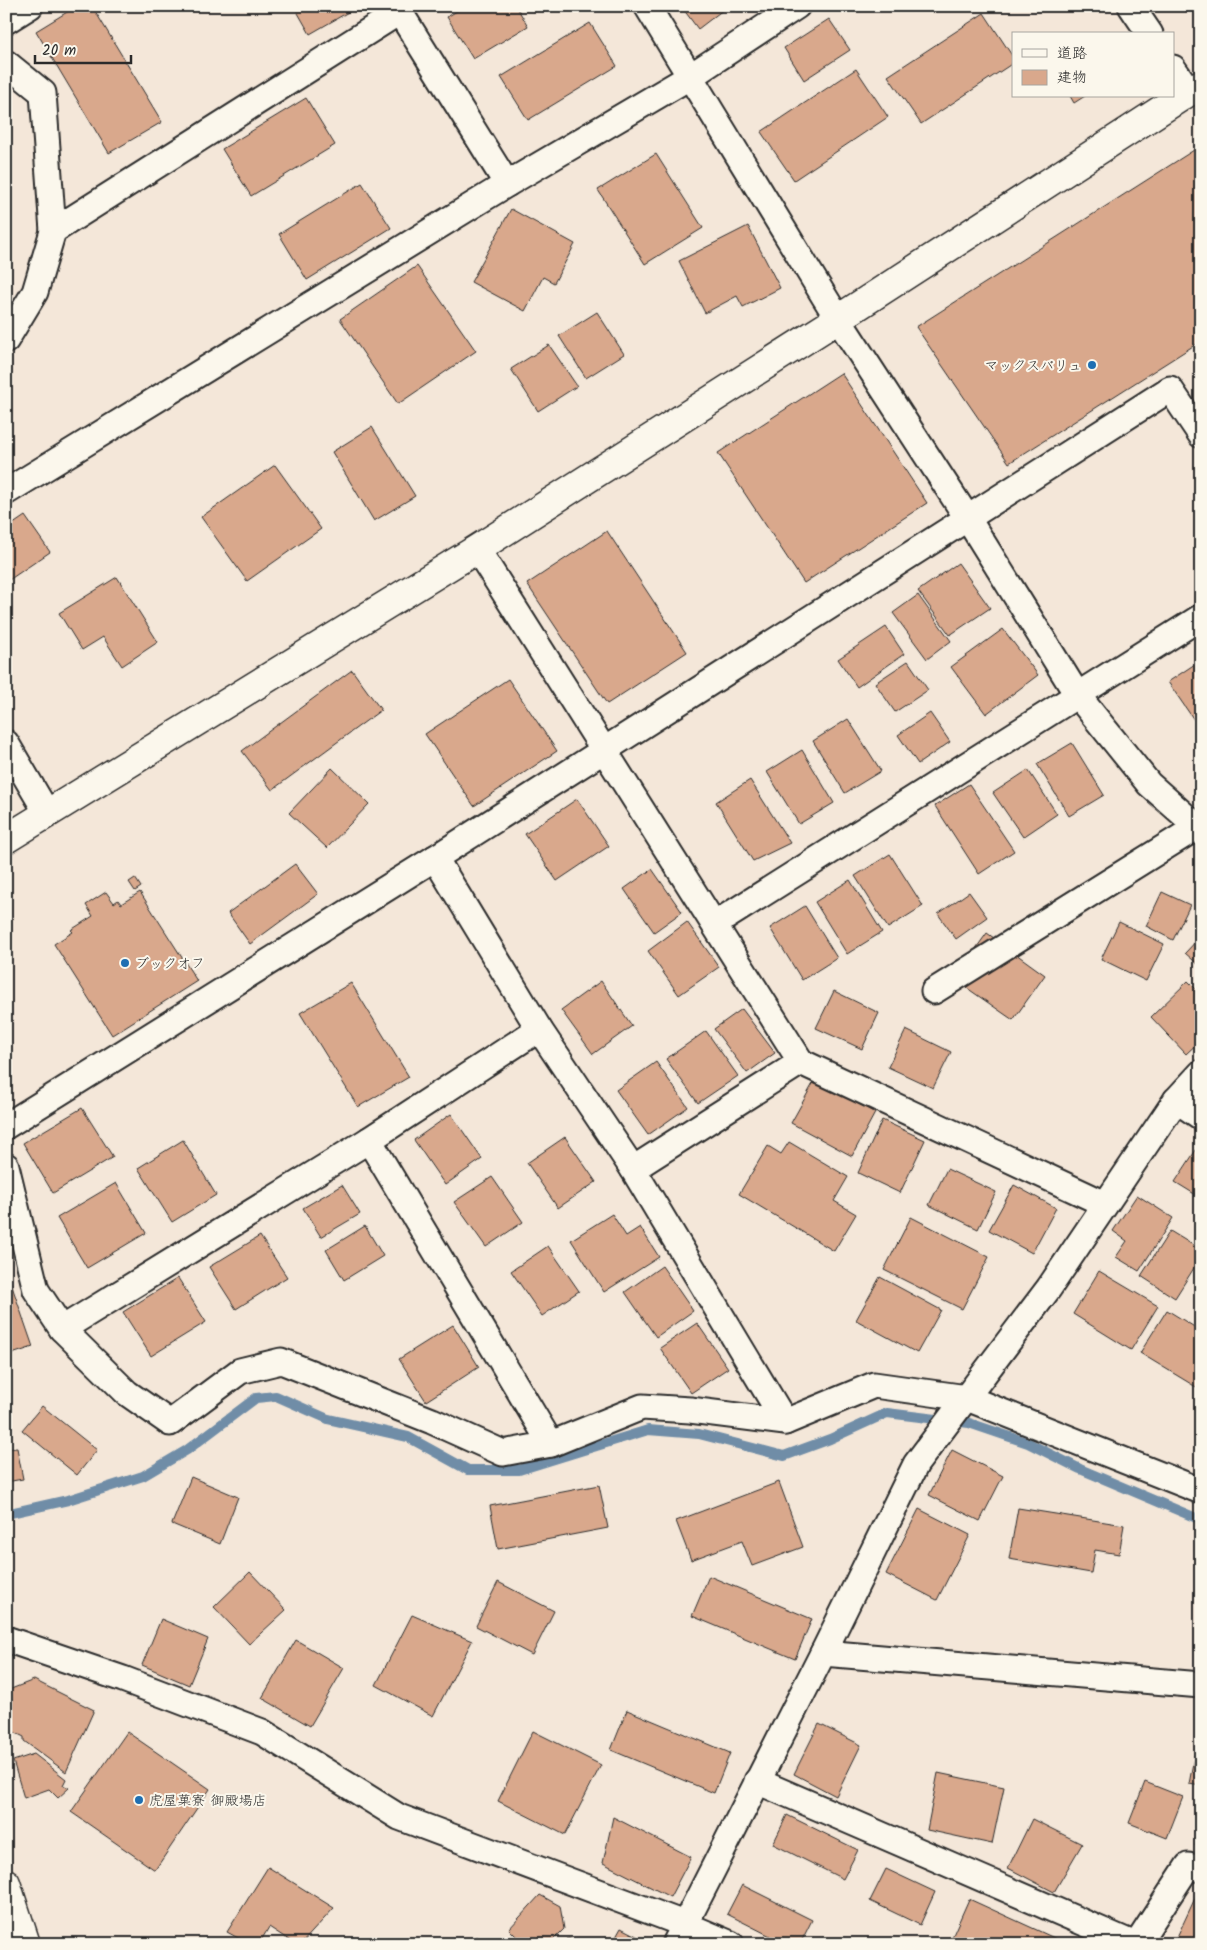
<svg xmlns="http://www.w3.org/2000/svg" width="1207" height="1950" font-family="Kalam,'Klee One',sans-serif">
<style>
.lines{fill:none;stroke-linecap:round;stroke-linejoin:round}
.stream{stroke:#6f8da7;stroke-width:10}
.building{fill:#d9a88c;stroke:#2b2b2b}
.street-casing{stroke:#2b2b2b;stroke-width:29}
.secondary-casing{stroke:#2b2b2b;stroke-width:31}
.street{stroke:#fbf7ec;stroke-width:25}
.secondary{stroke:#fbf7ec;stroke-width:28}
.poi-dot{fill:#1f6fb2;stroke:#fbf7ec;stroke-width:2}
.labels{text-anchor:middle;stroke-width:4;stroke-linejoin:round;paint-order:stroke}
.poi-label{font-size:14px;fill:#2b2b2b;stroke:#fbf7ec;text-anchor:start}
</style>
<rect width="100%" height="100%" fill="#f4e7d9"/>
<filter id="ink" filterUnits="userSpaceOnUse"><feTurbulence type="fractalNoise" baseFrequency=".02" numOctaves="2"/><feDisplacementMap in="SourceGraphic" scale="10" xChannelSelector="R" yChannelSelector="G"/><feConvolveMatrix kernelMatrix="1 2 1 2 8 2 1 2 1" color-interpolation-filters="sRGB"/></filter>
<g filter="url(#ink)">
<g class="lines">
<polyline class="stream" points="6,1514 68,1500 143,1476 187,1450 256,1398 276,1396 328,1419 408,1437 468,1470 519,1470 648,1430 699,1434 784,1456 830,1439 887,1413 969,1423 1028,1443 1080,1469 1201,1520"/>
</g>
<g class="building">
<polygon points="77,6 92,6 162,122 109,153 36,31"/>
<polygon points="294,6 356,6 357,7 310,34"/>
<polygon points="465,6 516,6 528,26 473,59 447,17"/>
<polygon points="681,6 728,6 698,29"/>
<polygon points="984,13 1013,57 1013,63 921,124 888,76"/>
<polygon points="829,19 850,50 804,80 784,48"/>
<polygon points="590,23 617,66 528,120 501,77"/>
<polygon points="856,69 888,117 794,180 761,132"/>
<polygon points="1070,96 1085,96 1074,103"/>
<polygon points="306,98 335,145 251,196 222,149"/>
<polygon points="1194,150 1201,161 1201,341 1009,463 916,327"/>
<polygon points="656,154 703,228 645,264 598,190"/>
<polygon points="362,183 391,228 307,280 279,234"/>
<polygon points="511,209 575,244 554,283 543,277 525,311 471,282"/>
<polygon points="748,226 780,288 743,307 737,296 705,313 679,261"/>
<polygon points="417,266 476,351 398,404 340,319"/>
<polygon points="597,312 624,354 586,378 559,336"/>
<polygon points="549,345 577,386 538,411 511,369"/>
<polygon points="841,373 927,503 804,583 718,453"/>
<polygon points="372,427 415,496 374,521 332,452"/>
<polygon points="275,465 321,529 247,581 201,517"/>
<polygon points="25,516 50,552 6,582 6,529"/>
<polygon points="607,531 687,652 607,704 527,584"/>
<polygon points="958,563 990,608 950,635 918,591"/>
<polygon points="117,577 158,642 122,666 103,637 82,650 59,613"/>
<polygon points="918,595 951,641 927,659 893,613"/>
<polygon points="886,627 904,654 857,687 838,659"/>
<polygon points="1003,629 1038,675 986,714 951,667"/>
<polygon points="1201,660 1201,730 1168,682"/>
<polygon points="908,661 928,690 895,712 875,683"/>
<polygon points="352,670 381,710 272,790 242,751"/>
<polygon points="508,679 557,751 474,806 425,734"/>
<polygon points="930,713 950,742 918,764 898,735"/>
<polygon points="848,719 881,771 845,793 813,741"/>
<polygon points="1072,743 1104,795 1069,816 1037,764"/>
<polygon points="802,750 834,803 799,824 767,772"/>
<polygon points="332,768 369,804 327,848 289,813"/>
<polygon points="1028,770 1057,814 1023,837 993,793"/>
<polygon points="750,780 790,843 753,861 716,802"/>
<polygon points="969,784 1014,851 979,874 935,806"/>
<polygon points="577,799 609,846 557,881 525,834"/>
<polygon points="890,854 923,906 888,928 855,876"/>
<polygon points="295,864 318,894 250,944 228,913"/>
<polygon points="652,869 682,912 654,932 624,889"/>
<polygon points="135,878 141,887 135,891 129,882"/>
<polygon points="850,880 882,932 847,954 815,902"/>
<polygon points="106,892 114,903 118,900 121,904 140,892 197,981 112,1035 54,944 73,932 71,930 93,916 86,905"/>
<polygon points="969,892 987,917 956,939 938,914"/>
<polygon points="1162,892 1190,905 1173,940 1146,926"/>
<polygon points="805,906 837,958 802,980 770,928"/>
<polygon points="687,922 719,967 679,995 648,951"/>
<polygon points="1119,922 1164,944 1146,981 1101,959"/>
<polygon points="987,933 1045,975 1013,1020 954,979"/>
<polygon points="1201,936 1201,967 1185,953"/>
<polygon points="601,981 632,1026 593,1054 561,1010"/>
<polygon points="1188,981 1201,994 1201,1040 1186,1054 1151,1017"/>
<polygon points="351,983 409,1077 358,1107 300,1013"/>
<polygon points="834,991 879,1013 862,1049 816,1028"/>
<polygon points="742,1009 775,1053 747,1073 714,1029"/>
<polygon points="906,1030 951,1052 933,1088 888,1067"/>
<polygon points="706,1031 738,1076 698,1103 666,1059"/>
<polygon points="656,1062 688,1107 648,1135 616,1090"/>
<polygon points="815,1080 875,1113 852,1156 791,1123"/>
<polygon points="82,1108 113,1157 53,1193 23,1143"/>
<polygon points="451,1114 482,1159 445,1185 414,1140"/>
<polygon points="882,1120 925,1140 900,1193 858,1173"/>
<polygon points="565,1137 596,1182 558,1208 527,1163"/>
<polygon points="183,1140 216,1195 172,1222 138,1168"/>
<polygon points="789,1142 848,1177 834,1201 856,1214 834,1251 739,1194 768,1146 781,1154"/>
<polygon points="1198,1147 1201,1149 1201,1198 1175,1182"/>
<polygon points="947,1169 996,1192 978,1229 929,1205"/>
<polygon points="492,1177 523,1222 486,1247 454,1202"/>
<polygon points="116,1183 146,1233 87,1268 57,1218"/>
<polygon points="342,1185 360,1214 321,1237 303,1208"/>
<polygon points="1014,1185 1056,1208 1032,1253 989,1230"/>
<polygon points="1137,1195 1173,1218 1139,1271 1116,1257 1127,1241 1113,1231"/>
<polygon points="612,1214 626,1236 640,1227 659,1257 604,1292 571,1240"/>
<polygon points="911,1217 989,1257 962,1309 884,1270"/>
<polygon points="365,1226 383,1256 344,1280 326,1250"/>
<polygon points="1170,1231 1201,1250 1201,1257 1175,1298 1141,1276"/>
<polygon points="260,1236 287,1277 236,1309 209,1267"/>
<polygon points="548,1246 579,1291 542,1316 511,1271"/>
<polygon points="662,1266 693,1311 656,1337 625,1292"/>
<polygon points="6,1269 33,1347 6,1356"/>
<polygon points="1099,1271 1158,1306 1131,1350 1073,1314"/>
<polygon points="880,1277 941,1310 917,1353 856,1320"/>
<polygon points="178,1278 206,1322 151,1356 123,1312"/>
<polygon points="1167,1310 1201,1331 1201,1390 1140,1353"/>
<polygon points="697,1323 728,1368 691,1393 660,1348"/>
<polygon points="453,1325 479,1367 426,1401 399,1359"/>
<polygon points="42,1406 97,1450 77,1475 22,1430"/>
<polygon points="17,1448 23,1479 6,1482 6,1449"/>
<polygon points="952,1450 1003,1476 980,1521 929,1495"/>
<polygon points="191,1477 238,1497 220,1544 172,1524"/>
<polygon points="779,1482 803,1547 752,1566 742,1541 691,1560 676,1521"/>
<polygon points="599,1485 608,1528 498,1549 490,1506"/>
<polygon points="1018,1508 1124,1525 1119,1554 1095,1550 1091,1573 1009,1559"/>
<polygon points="919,1509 970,1535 937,1600 886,1574"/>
<polygon points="250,1572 286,1610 249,1644 214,1607"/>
<polygon points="709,1576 812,1619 795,1659 692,1616"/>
<polygon points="498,1582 554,1611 532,1655 476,1626"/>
<polygon points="412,1615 472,1641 433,1716 376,1685"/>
<polygon points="161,1619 208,1639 189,1685 142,1665"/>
<polygon points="296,1640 344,1668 310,1726 262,1698"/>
<polygon points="34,1680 94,1710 66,1772 24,1741 24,1737 6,1728 6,1701 11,1689"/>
<polygon points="627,1710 730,1753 714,1793 611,1750"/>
<polygon points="1201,1720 1201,1786 1189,1784"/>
<polygon points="819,1724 861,1745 836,1796 794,1774"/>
<polygon points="533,1731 601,1765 565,1835 498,1801"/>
<polygon points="127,1732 210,1789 155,1870 71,1812"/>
<polygon points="34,1754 66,1779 63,1785 69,1788 58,1798 49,1789 24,1798 13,1761"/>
<polygon points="938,1773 1004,1787 992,1844 927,1830"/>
<polygon points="1145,1782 1183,1797 1167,1838 1129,1823"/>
<polygon points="1201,1808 1201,1847 1195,1846"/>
<polygon points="787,1815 858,1850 843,1879 773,1844"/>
<polygon points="613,1817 691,1857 670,1897 603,1863"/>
<polygon points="1032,1819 1082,1844 1054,1892 1008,1868"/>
<polygon points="268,1867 334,1908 301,1944 295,1944 269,1927 259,1944 249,1944 227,1932"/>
<polygon points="886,1869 935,1892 920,1925 870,1901"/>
<polygon points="742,1885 812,1920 800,1944 786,1944 727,1914"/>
<polygon points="1197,1894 1201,1896 1201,1944 1187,1944 1176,1939"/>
<polygon points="540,1895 560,1906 564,1929 549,1944 524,1944 509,1929"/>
<polygon points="969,1899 1063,1942 1063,1944 949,1944"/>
<polygon points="621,1928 648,1942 646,1944 612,1944"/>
<polygon points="477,1936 485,1944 469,1944"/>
<polygon points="568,1938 580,1944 565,1944"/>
</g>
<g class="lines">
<g class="street-casing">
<g id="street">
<polyline points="396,6 507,184"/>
<polyline points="647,6 838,319 968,519 1078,696 1149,784 1201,830"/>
<polyline points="1131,6 1150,34"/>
<polyline points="6,21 30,6"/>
<polyline points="6,63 43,93 53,231 35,292 6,340"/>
<polyline points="1173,68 1189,91"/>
<polyline points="53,231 399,12"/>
<polyline points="6,492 507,184 691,76 797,6"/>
<polyline points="477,549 801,1062 1105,1204"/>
<polyline points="6,743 47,813"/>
<polyline points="435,858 539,1029 633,1169 785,1422"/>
<polyline points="715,924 1201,617"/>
<polyline points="934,991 1197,827"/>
<polyline points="1176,1100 1201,1117"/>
<polyline points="6,1126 435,858 1170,389 1201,435"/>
<polyline points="369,1140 551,1444"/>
<polyline points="6,1166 36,1290 62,1329 127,1393 170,1423 240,1371 281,1361 432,1421 503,1453 551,1444 642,1407 690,1410 785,1422 874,1385 967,1398 1201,1491"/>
<polyline points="633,1169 801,1062"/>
<polyline points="62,1329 369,1140 539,1029"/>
<polyline points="6,1639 123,1679 262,1732 399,1817 684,1924 731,1944"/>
<polyline points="823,1653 1201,1685"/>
<polyline points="757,1781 1133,1944"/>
<polyline points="675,1944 823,1653 916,1464 1049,1288 1176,1100 1201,1073"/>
<polyline points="1137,1944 1188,1866 1201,1869"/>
</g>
</g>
<g class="secondary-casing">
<g id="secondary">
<polyline points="6,839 477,549 838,319 1201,84"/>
<polyline points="6,1883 26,1944"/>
</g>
</g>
<use href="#street" class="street"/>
<use href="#secondary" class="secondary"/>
</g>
</g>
<g class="poi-dot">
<circle cx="1092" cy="365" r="5"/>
<circle cx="125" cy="963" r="5"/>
<circle cx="139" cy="1800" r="5"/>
</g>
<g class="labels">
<g class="poi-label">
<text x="1082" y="370" text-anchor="end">マックスバリュ</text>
<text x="135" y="968">ブックオフ</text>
<text x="149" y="1805">虎屋菓寮 御殿場店</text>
</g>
</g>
<rect width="1207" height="1950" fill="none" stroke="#fbf7ec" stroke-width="25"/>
<rect x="12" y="12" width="1182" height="1925" fill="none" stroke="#2b2b2b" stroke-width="2" filter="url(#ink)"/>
<rect x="1012" y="32" width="162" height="65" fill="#fbf7ec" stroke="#a8a59f"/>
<rect x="1022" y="49" width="25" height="8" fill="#fbf7ec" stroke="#a8a59f"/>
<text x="1057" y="58" font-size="15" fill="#2b2b2b">道路</text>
<rect x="1022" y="70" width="25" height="15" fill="#d9a88c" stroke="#a8a59f"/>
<text x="1057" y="82" font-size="15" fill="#2b2b2b">建物</text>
<path d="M35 55v8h96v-8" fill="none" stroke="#2b2b2b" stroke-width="2.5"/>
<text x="42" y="55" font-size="15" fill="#2b2b2b" stroke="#fbf7ec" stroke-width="4" paint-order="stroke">20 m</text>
</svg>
